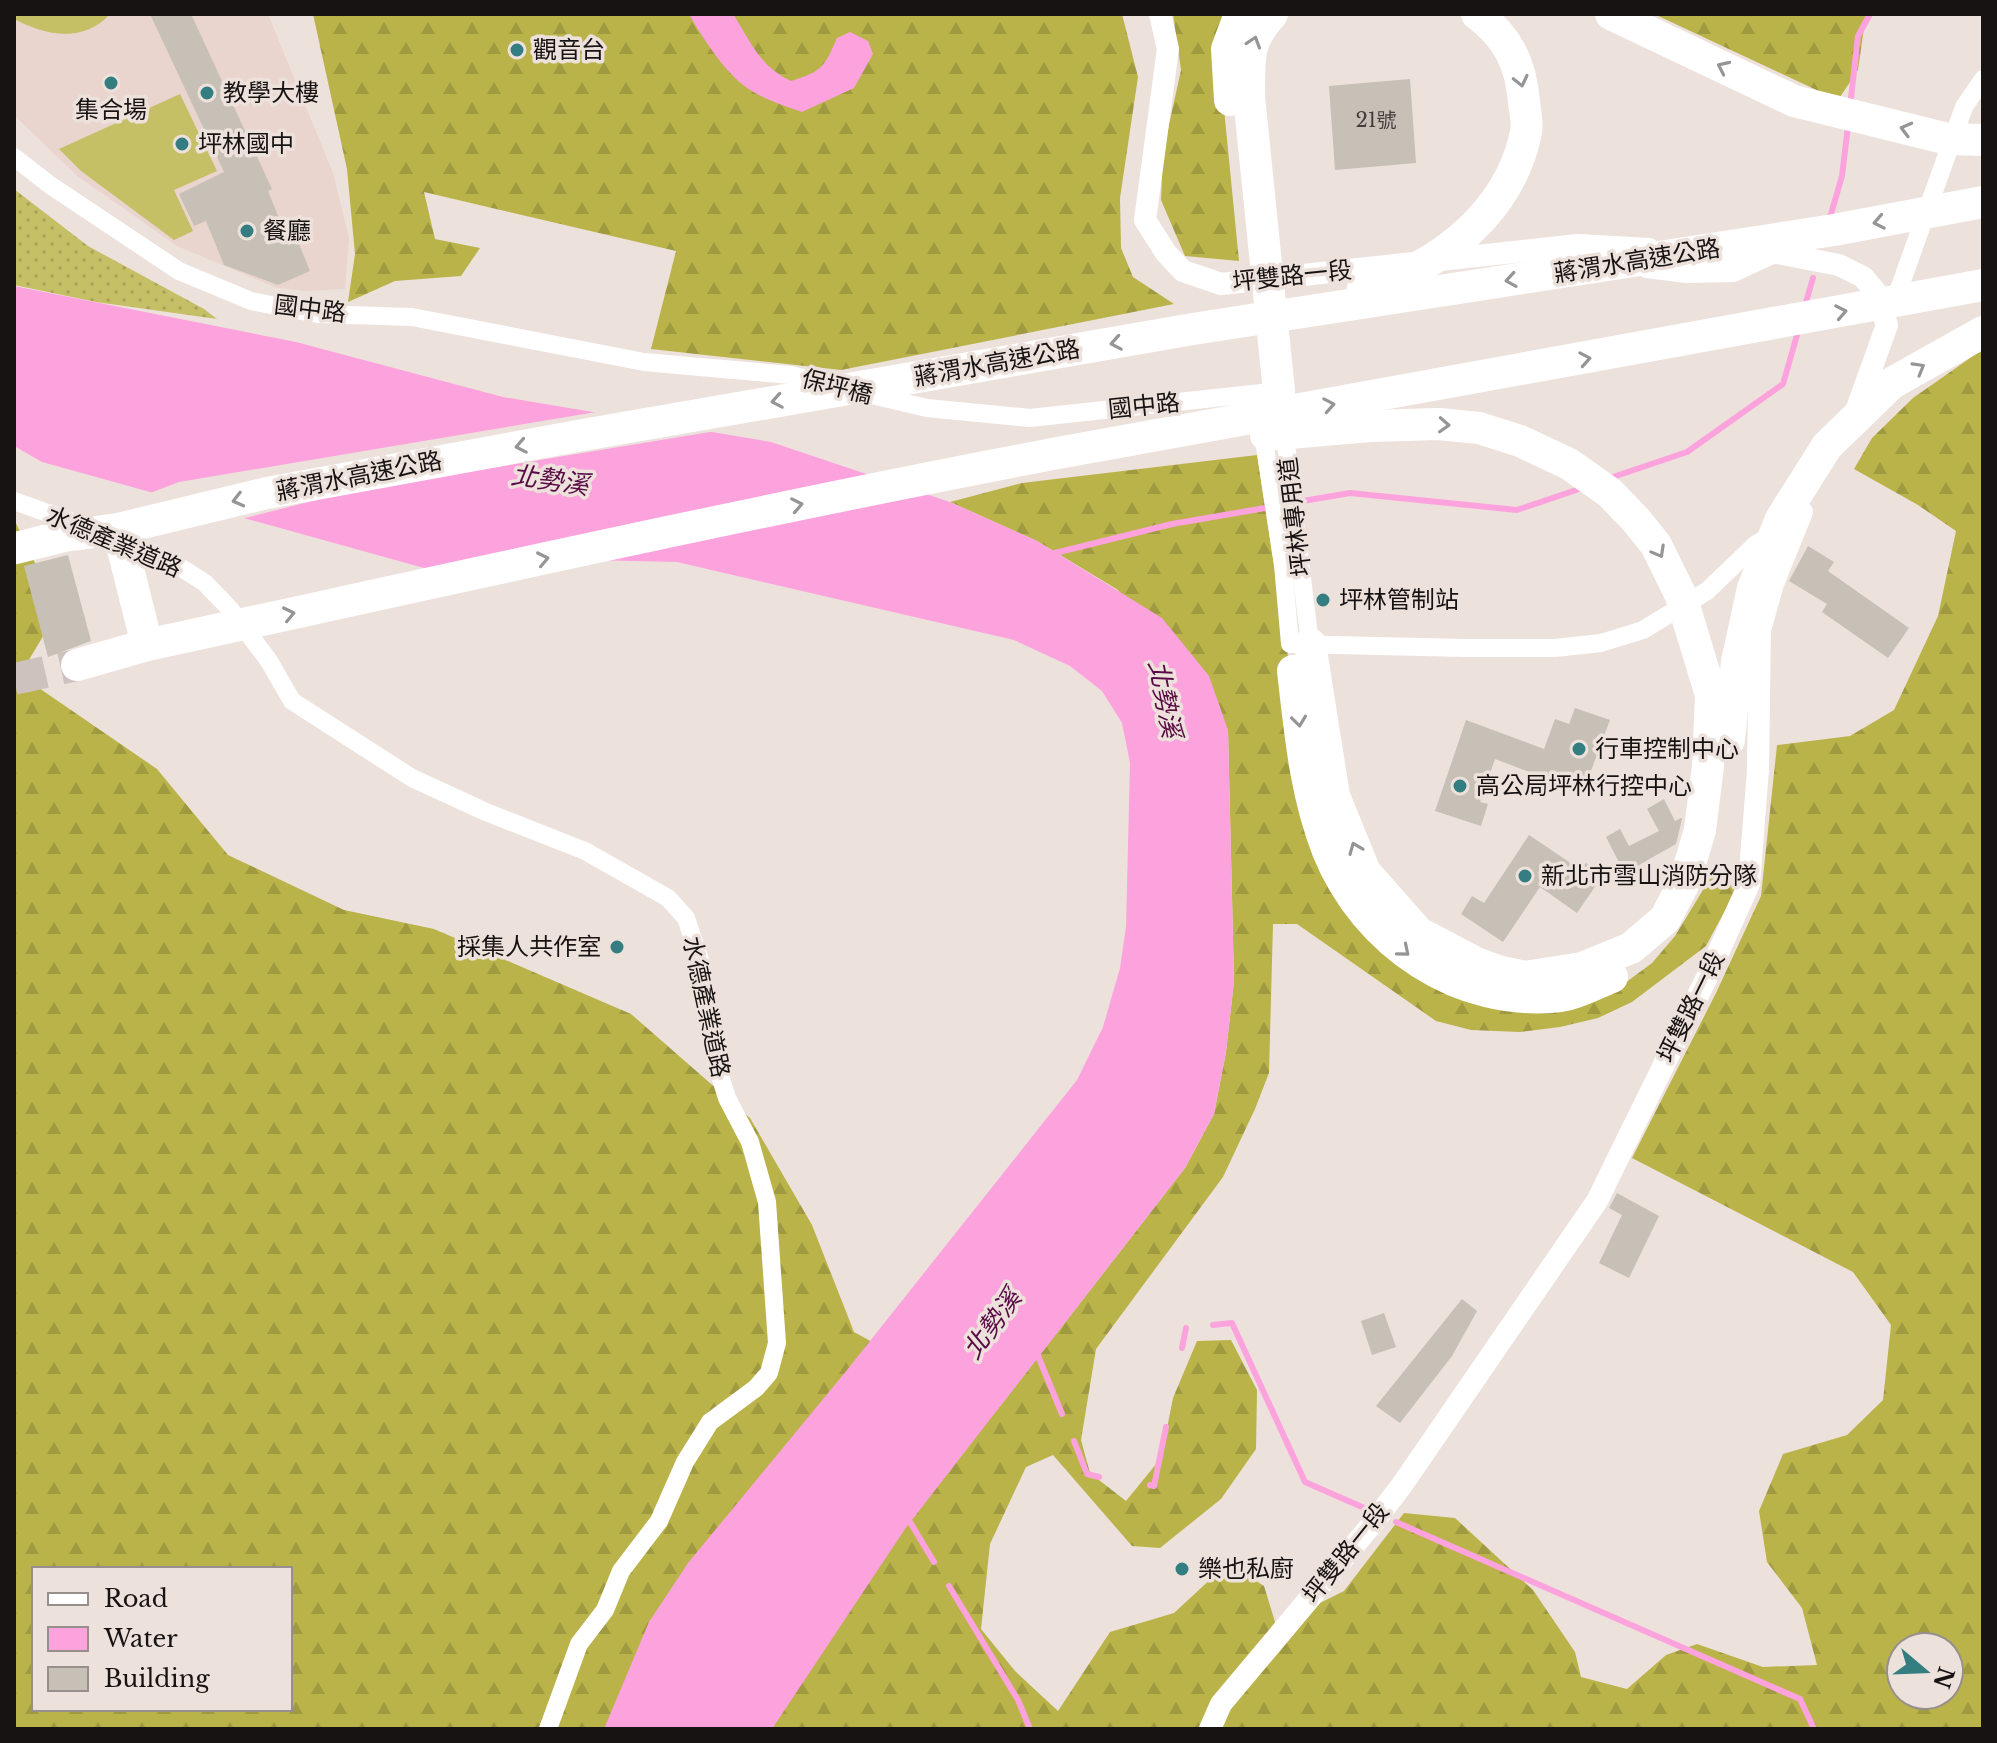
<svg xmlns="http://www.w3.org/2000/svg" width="1997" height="1743" font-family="'Libre Baskerville','Noto Sans TC',serif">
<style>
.built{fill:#e9d5cd}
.grass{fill:url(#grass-dots)}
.forest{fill:url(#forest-firs);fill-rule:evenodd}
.garden{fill:#c5bf66}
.water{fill:#fca3dd}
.pier{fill:#ede1dc}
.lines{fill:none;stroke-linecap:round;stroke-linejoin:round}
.stream{stroke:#fca3dd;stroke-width:6}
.building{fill:#c7c0b7}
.motorway-tunnel{stroke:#cdc2be;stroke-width:32;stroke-dasharray:32 16;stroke-linecap:butt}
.minor{stroke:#fff;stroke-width:18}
.tertiary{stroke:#fff;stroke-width:22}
.motorway{stroke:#fff;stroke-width:32}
.oneway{stroke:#979594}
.poi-dot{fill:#347d80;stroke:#ede1dc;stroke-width:3}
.labels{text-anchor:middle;stroke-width:7;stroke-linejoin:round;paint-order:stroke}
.number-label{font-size:20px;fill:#433e3b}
.poi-label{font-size:24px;fill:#171312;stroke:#ede1dc;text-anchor:start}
.street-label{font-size:24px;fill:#171312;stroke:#ede1dc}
.water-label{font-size:26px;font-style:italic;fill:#590b45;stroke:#ede1dc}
</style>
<defs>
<pattern id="grass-dots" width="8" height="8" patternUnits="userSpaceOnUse" patternTransform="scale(2)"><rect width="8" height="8" fill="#c5bf66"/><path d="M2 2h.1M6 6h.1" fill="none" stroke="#a8a357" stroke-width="1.8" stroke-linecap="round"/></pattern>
<pattern id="forest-firs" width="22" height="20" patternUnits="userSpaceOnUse" patternTransform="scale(2)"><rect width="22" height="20" fill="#bab34a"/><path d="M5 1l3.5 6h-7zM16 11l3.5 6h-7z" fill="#9f9940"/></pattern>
</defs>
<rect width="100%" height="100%" fill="#ede1dc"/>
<polygon class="built" points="14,14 268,14 333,173 349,238 345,289 307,291 277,288 177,246 76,175 14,115"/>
<polygon class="grass" points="14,189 88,246 204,309 217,319 96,302 14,285"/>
<g class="forest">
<polygon points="313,14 1122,14 1138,77 1120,198 1121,248 1133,277 1174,304 841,370 651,349 676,251 424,192 435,239 480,248 461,276 395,281 348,302 355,254 347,169"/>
<polygon points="1173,14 1232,14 1219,58 1239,261 1185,256 1161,200 1163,152 1181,70"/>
<polygon points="1654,14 1866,14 1858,70 1838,100"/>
<path d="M 1983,349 L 1983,1729 L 14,1729 L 14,519 L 58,611 L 20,675 L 157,769 L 228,855 L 344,910 L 434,929 L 631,1014 L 750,1118 L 812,1225 L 854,1332 L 997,1410 L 1185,1168 L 1214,1114 L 1226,1052 L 1234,981 L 1228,730 L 1118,590 L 1037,541 L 950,502 L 1022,483 L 1257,455 L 1311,805 L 1395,948 L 1625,983 L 1652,963 L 1675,936 L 1712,875 L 1737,888 L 1706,946 L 1632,1002 L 1598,1018 L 1560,1027 L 1520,1032 L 1471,1030 L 1436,1021 L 1297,924 L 1273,924 L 1269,1073 L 1255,1109 L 1223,1177 L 1096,1349 L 1081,1440 L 1090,1473 L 1126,1501 L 1161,1458 L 1173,1398 L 1197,1341 L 1231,1340 L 1257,1390 L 1256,1449 L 1221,1499 L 1160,1548 L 1132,1546 L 1053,1455 L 1026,1467 L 990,1544 L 981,1629 L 1015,1671 L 1058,1711 L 1110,1632 L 1174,1613 L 1228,1563 L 1264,1586 L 1276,1625 L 1344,1591 L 1404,1513 L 1455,1518 L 1533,1590 L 1575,1652 L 1581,1677 L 1627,1689 L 1666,1655 L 1697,1644 L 1763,1667 L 1817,1665 L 1802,1608 L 1767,1562 L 1759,1511 L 1783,1454 L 1847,1435 L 1883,1400 L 1891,1325 L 1853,1272 L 1632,1158 L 1716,993 L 1761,896 L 1777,745 L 1850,736 L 1894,710 L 1938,616 L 1956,531 L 1918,505 L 1854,469 L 1872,438 L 1913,398 ZM 34,1569 L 290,1569 L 290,1709 L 34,1709 ZM 1901,1647 L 1949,1647 L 1949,1695 L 1901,1695 Z"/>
</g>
<g class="garden">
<path d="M 14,14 L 110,14 C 83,44 44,35 14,19 Z"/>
<polygon points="180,94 217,171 174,190 193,231 174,240 81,171 59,149"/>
</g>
<g class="water">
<path d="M 689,14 L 733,14 C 751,42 759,66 791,81 C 822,71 824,68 837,38 L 850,32 L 868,41 L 873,54 L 854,88 L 802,112 C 782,105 760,98 743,85 C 722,68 702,37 689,14 Z"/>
<polygon points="14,286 296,342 503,397 771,442 950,502 1037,541 1162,618 1209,676 1228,730 1234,981 1226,1052 1214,1114 1185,1168 905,1529 772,1729 604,1729 649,1622 688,1563 847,1370 1077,1080 1103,1027 1120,968 1126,927 1130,763 1122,723 1102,691 1070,666 1014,640 677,562 545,559 424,568 42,462 14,446"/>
</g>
<polygon class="pier" points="608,410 722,430 352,491 237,520 145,495 179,482"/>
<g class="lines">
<g class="stream">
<polyline points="1850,107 1858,36 1870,14"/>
<polyline points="1829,221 1842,176 1848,126"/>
<polyline points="1804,309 1813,278"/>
<polyline points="1607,479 1687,452 1783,384 1799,328"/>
<polyline points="1297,502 1350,493 1517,510 1585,487"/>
<polyline points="1051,554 1172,524 1271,507"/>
<polyline points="1213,1325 1232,1323 1305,1482 1362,1507"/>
<polyline points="1182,1348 1186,1328"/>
<polyline points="1036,1351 1062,1414"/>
<polyline points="1074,1441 1087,1474 1099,1477"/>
<polyline points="1150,1485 1154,1486 1166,1427"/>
<polyline points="907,1517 934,1562"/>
<polyline points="1396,1522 1800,1699 1814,1729"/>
<polyline points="949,1586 1018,1700 1030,1729"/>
</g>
</g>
<g class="building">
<polygon points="150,14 191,14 272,189 268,191 287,238 295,234 310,271 278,285 224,265 206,221 194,226 179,194 224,172"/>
<polygon points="1410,79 1416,163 1335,170 1329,86"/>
<polygon points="1808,546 1834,562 1828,571 1909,628 1888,658 1822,612 1827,604 1789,581"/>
<polygon points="68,555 91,641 48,657 24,566"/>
<polygon points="1575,708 1610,720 1583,792 1495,759 1480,802 1488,804 1481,826 1435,811 1466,720 1544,749 1555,719 1569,724"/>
<polygon points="1664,799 1675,821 1681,818 1682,819 1676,844 1639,865 1647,880 1632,888 1606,837 1620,829 1629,846 1659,831 1647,809"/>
<polygon points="1529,835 1581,870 1586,863 1603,875 1577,913 1540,887 1503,942 1461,914 1472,896 1484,903"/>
<polygon points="1617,1193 1659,1216 1629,1278 1599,1263 1622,1215 1609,1208"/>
<polygon points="1462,1299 1477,1311 1452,1356 1400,1423 1376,1406"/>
<polygon points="1384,1313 1396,1347 1372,1355 1361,1321"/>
</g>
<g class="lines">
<polyline class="motorway-tunnel" points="14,679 77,665"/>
<g class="minor">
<polyline points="14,157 50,185 179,271 251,301 317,314 412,317 644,362 791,375 830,385"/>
<polyline points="1893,306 1964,107 1983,79"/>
<polyline points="863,393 927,408 1030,418 1279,391 1280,398"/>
<polyline points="1262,427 1283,565 1290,644 1465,648 1555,648 1601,643 1643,630 1707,591 1755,545 1771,535"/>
<polyline points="1284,427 1310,644"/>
<polyline points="14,501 87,527"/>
<polyline points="118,539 166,558 205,583 230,609 269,661 292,701 412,778 486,812 585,851 668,898 686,918 701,963 705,1012 716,1063 727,1098 750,1142 767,1202 777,1343 769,1373 756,1388 710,1422 685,1462 659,1521 621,1571 605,1610 579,1644 548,1729"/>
</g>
<g class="tertiary">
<polyline points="1160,14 1168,49 1145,220 1166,253 1183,271 1221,284 1578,245 1649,249"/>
<polyline points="1755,252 1772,252 1839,265 1863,277 1875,291 1887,325 1856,411"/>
<polyline points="1647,267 1687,272 1733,271 1772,253"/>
<polyline points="1210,1729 1221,1704 1373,1523 1402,1485 1597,1201 1709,973 1749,884 1758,770 1760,630 1773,584 1802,512"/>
</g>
<g class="motorway">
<path d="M 1272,14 C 1245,44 1250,59 1249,97 L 1279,391"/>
<polyline points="1611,14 1794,101 1948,139 1983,140"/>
<polyline points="1230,100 1227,49 1240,14"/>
<path d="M 1363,288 C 1376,284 1391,281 1403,275 C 1463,247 1513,198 1526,132 C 1528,123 1525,112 1524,102 C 1521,64 1508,37 1477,14"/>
<polyline points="1266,435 1370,426 1439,424 1479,428 1520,441 1569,464 1610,493 1636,520 1656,545 1681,596 1711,695 1708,766 1700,830 1685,881 1665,919 1631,948 1582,968 1526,977 1501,972 1476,963 1419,933 1365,872 1334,796 1310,644"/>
<polyline points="118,529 147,645"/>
<polyline points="16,548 64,536 118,529 267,493 583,435 1193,329 1834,230 1983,202"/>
<path d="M 77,665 L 147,645 C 451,579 753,511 1058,453 C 1366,395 1675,343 1983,285"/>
<path d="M 1293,671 C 1300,731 1305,793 1328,851 C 1365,943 1460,1008 1560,996 C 1577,994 1596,983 1612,977"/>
<polyline points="1729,740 1737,662 1753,588 1781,519 1827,446 1892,383 1983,332"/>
</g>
</g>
<defs><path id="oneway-chevron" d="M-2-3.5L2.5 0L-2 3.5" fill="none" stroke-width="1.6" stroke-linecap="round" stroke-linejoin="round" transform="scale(2)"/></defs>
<g class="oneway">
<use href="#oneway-chevron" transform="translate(1254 42) rotate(-72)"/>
<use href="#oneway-chevron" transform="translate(1723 67) rotate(-155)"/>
<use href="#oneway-chevron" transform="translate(1521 81) rotate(77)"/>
<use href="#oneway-chevron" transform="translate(1906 129) rotate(-165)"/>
<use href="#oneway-chevron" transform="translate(1879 222) rotate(169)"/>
<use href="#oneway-chevron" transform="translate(1511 280) rotate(171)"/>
<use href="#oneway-chevron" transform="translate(1841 312) rotate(-11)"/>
<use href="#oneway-chevron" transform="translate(1116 343) rotate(170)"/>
<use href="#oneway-chevron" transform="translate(1585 359) rotate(-10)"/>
<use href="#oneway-chevron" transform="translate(1919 368) rotate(-30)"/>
<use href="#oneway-chevron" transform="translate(777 401) rotate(170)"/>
<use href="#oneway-chevron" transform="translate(1329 405) rotate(-10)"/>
<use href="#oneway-chevron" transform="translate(1444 425) rotate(3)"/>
<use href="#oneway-chevron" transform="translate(521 446) rotate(169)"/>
<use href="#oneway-chevron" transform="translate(238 500) rotate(166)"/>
<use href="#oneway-chevron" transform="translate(797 505) rotate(-11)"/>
<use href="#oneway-chevron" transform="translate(1659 552) rotate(61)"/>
<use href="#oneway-chevron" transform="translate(543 559) rotate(-12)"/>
<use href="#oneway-chevron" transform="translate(289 614) rotate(-12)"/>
<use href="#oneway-chevron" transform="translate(1299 721) rotate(83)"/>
<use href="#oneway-chevron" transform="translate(1355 848) rotate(-112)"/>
<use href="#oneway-chevron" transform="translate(1404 951) rotate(40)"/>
</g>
<g class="poi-dot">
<circle cx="517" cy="50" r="8"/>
<circle cx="111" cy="83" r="8"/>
<circle cx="207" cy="93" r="8"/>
<circle cx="182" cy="144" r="8"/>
<circle cx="247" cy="231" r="8"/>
<circle cx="1323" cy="600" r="8"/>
<circle cx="1579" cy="749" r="8"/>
<circle cx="1460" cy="786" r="8"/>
<circle cx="1525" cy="876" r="8"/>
<circle cx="617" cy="947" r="8"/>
<circle cx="1182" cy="1569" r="8"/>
</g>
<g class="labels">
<g class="number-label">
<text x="1376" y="127">21號</text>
</g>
<g class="poi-label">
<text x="533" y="58">觀音台</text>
<text x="223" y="101">教學大樓</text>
<text x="111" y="118" text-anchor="middle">集合場</text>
<text x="198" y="152">坪林國中</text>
<text x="263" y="239">餐廳</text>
<text x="1339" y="608">坪林管制站</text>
<text x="1595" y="757">行車控制中心</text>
<text x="1476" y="794">高公局坪林行控中心</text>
<text x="1541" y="884">新北市雪山消防分隊</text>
<text x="601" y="955" text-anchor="end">採集人共作室</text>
<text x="1198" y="1577">樂也私廚</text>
</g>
<g class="street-label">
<text transform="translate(1637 261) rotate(-9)" y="8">蔣渭水高速公路</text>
<text transform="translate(1292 276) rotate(-6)" y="8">坪雙路一段</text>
<text transform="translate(310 309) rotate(7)" y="8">國中路</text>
<text transform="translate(997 363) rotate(-10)" y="8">蔣渭水高速公路</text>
<text transform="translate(837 387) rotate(14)" y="8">保坪橋</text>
<text transform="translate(1144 406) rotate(-6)" y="8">國中路</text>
<text transform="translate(359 476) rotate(-11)" y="8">蔣渭水高速公路</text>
<text transform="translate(1295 517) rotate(-97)" y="8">坪林專用道</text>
<text transform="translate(114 542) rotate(23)" y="8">水德產業道路</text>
<text transform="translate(706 1007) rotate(78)" y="8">水德產業道路</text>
<text transform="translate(1691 1007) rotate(-64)" y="8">坪雙路一段</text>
<text transform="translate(1346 1553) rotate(-51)" y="8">坪雙路一段</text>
</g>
<g class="water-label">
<text transform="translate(550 480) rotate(8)" y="9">北勢溪</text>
<text transform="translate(1165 699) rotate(79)" y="9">北勢溪</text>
<text transform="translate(992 1324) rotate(-54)" y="9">北勢溪</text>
</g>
</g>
<rect width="1997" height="1743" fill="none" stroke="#171312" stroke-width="32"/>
<rect x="32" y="1567" width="260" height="144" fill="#ede1dc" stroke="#978f8b" stroke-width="2"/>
<rect x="48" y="1593" width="40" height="12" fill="#ffffff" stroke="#978f8b" stroke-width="2"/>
<text x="104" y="1607" font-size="24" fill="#171312">Road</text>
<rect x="48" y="1627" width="40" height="24" fill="#fca3dd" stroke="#978f8b" stroke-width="2"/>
<text x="104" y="1647" font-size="24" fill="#171312">Water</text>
<rect x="48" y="1667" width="40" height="24" fill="#c7c0b7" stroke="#978f8b" stroke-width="2"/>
<text x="104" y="1687" font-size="24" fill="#171312">Building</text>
<g transform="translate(1925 1671) rotate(109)"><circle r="38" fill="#ede1dc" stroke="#978f8b" stroke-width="2"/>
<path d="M0-6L14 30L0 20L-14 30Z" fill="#347d80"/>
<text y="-12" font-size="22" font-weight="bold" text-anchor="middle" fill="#171312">N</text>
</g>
</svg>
